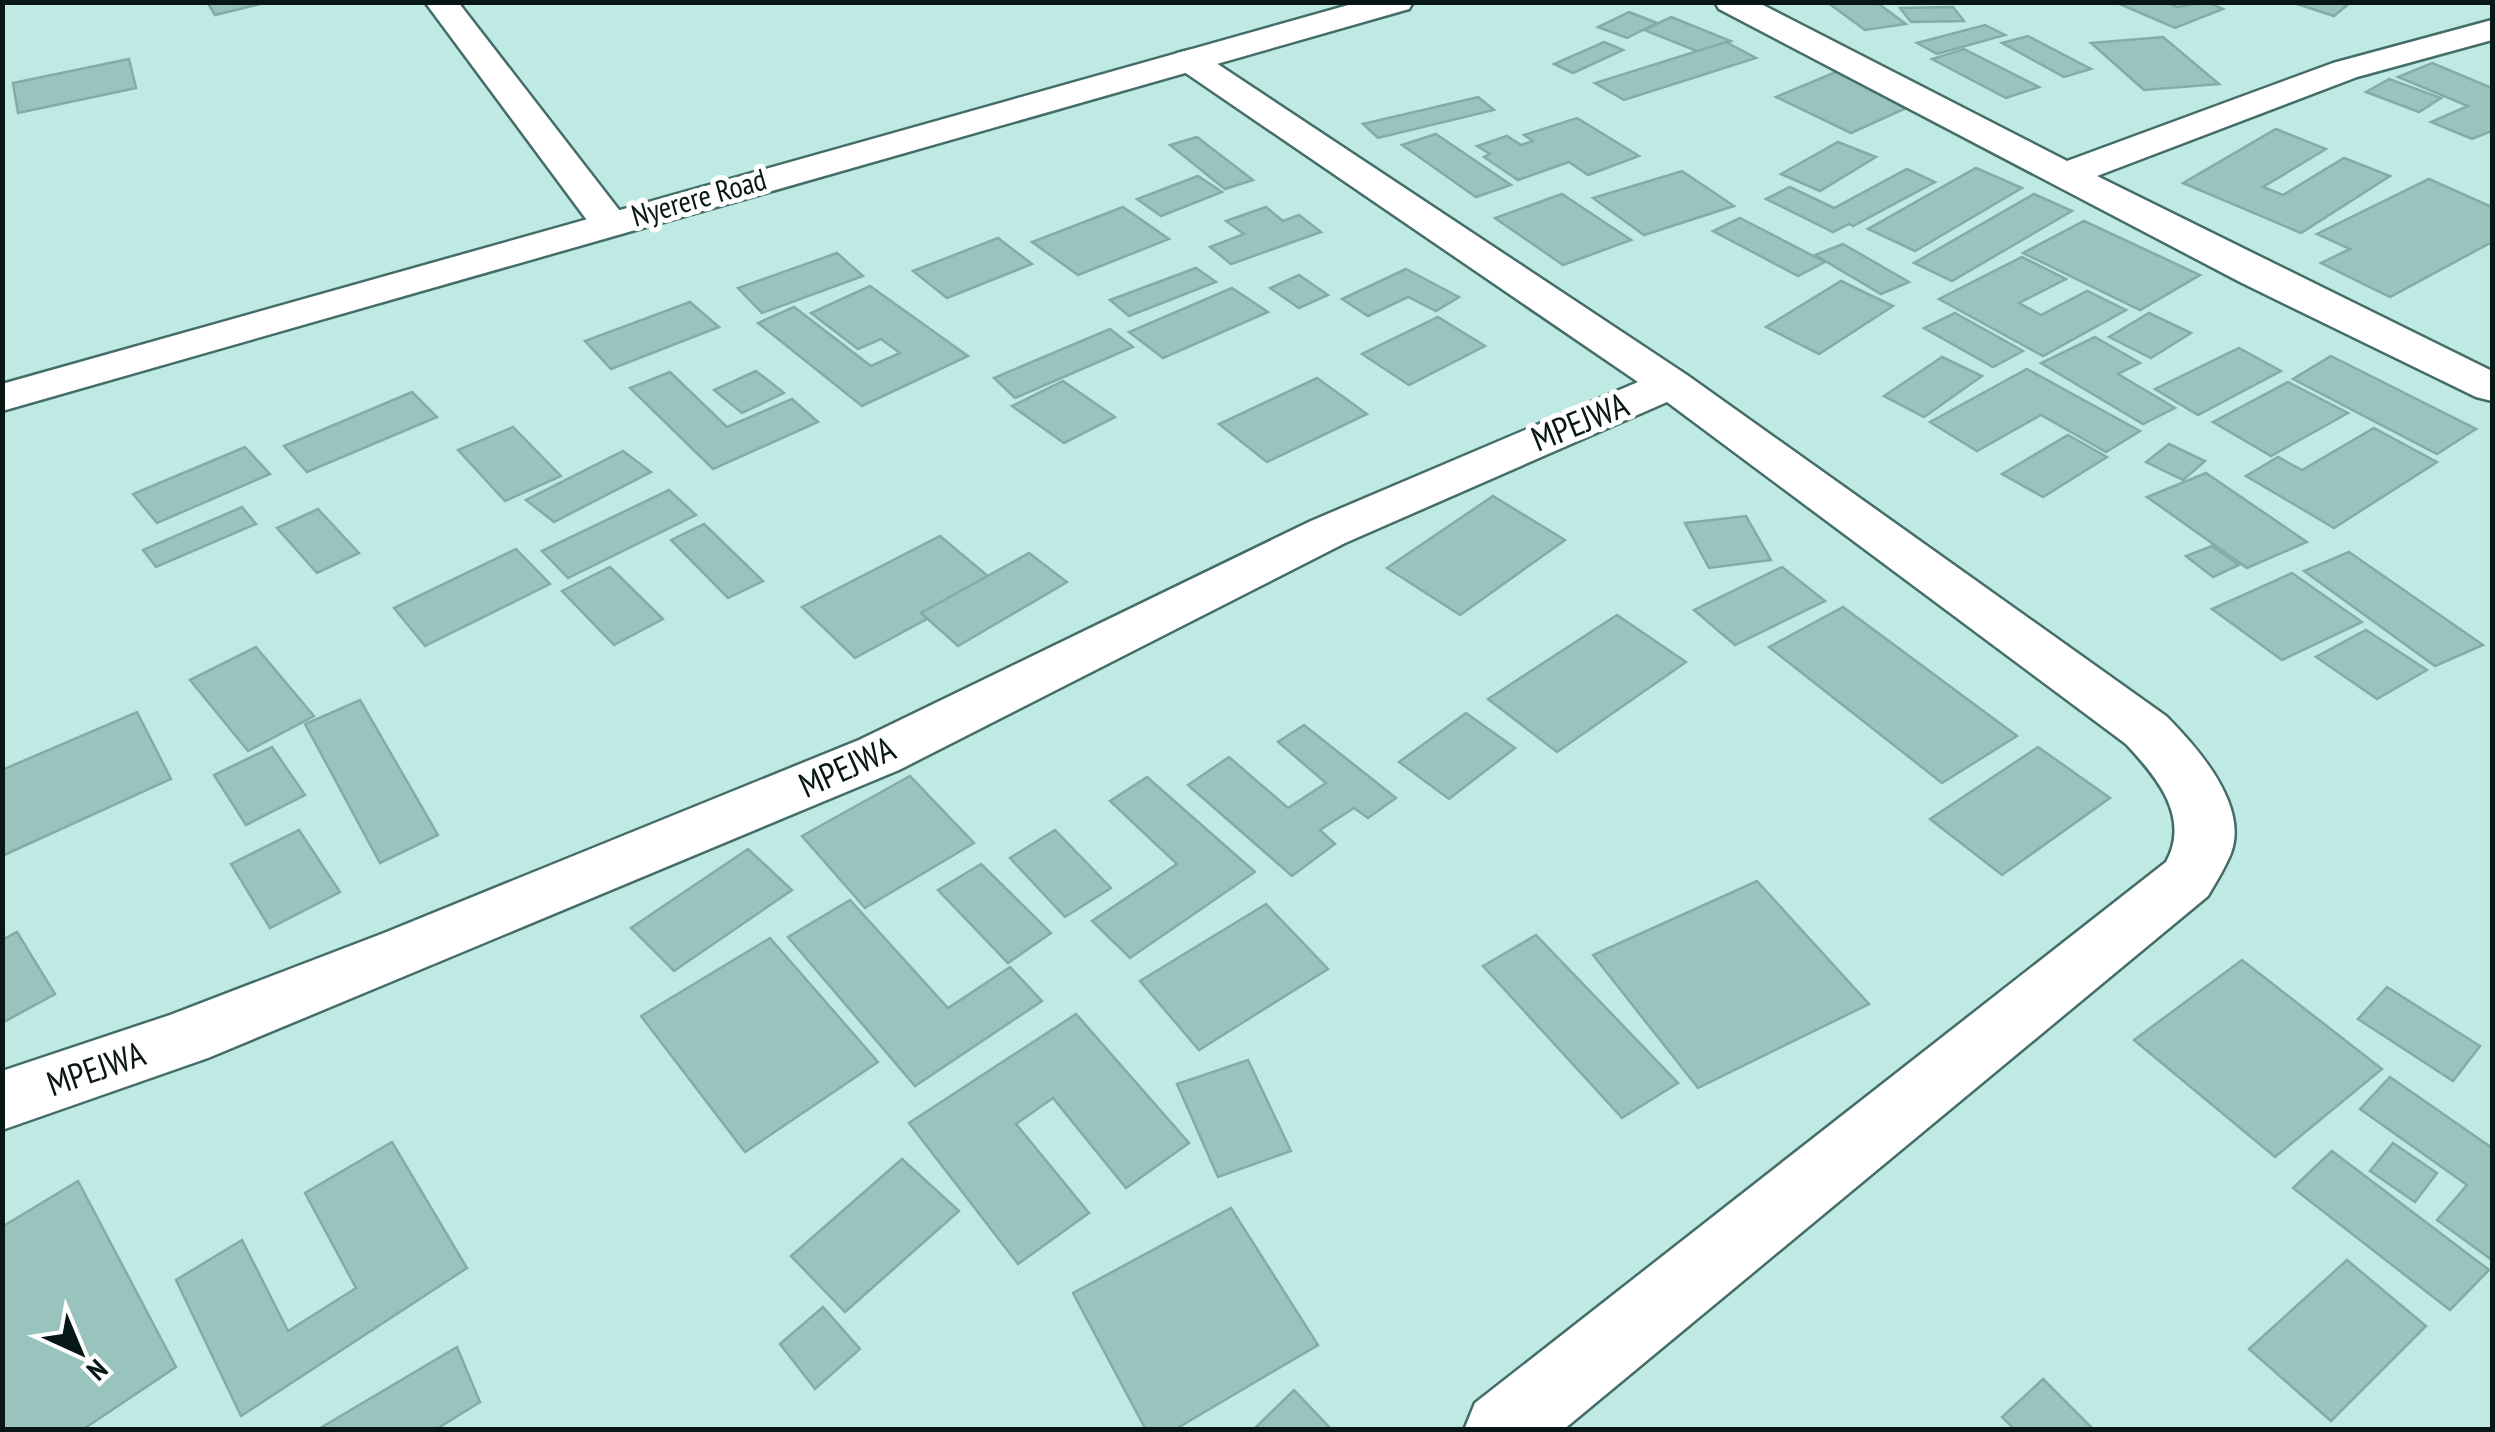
<svg xmlns="http://www.w3.org/2000/svg" width="2495" height="1432" font-family="'PT Sans Narrow',sans-serif">
<style>
.building{fill:#99c4be;stroke:#82aca6;stroke-width:2.5}
.lines{fill:none;stroke-linecap:round;stroke-linejoin:round}
.minor-casing{stroke:#456d68;stroke-width:5}
.highway-casing{stroke:#456d68;stroke-width:5}
.minor{fill:#fff;fill-rule:evenodd}
.highway{fill:#fff;fill-rule:evenodd}
.labels{text-anchor:middle;stroke-width:10;stroke-linejoin:round;paint-order:stroke}
.far-street-label{font-size:30px;fill:#071715;stroke:#fff}
.street-label{font-size:35px;fill:#071715;stroke:#fff}
</style>
<rect width="100%" height="100%" fill="#beeae3"/>
<g class="building">
<polygon points="207,2 268,2 215,15"/>
<polygon points="1876,2 1906,24 1865,30 1828,3"/>
<polygon points="2115,2 2165,2 2177,7 2207,2 2223,9 2175,28"/>
<polygon points="2291,2 2351,2 2334,16"/>
<polygon points="1953,7 1964,21 1911,22 1900,8"/>
<polygon points="1629,12 1657,23 1627,38 1598,27"/>
<polygon points="1671,17 1731,41 1704,54 1644,30"/>
<polygon points="1985,25 2005,35 1937,54 1917,43"/>
<polygon points="2028,36 2091,69 2064,77 2002,43"/>
<polygon points="2163,37 2219,84 2144,90 2091,43"/>
<polygon points="1604,42 1623,50 1573,73 1554,64"/>
<polygon points="1726,42 1756,58 1624,100 1595,83"/>
<polygon points="1964,49 2039,87 2006,98 1932,59"/>
<polygon points="129,59 136,88 18,113 13,83"/>
<polygon points="2432,63 2492,88 2492,131 2472,139 2431,122 2468,106 2398,77"/>
<polygon points="1838,71 1913,105 1851,133 1776,97"/>
<polygon points="2389,79 2441,98 2419,112 2366,92"/>
<polygon points="1478,97 1494,110 1378,138 1363,124"/>
<polygon points="1577,118 1639,156 1588,175 1569,162 1518,180 1484,157 1490,154 1477,146 1507,136 1521,145 1533,141 1524,135"/>
<polygon points="2276,129 2326,149 2263,187 2283,195 2344,158 2390,176 2301,233 2183,183"/>
<polygon points="1436,134 1511,185 1476,197 1402,145"/>
<polygon points="1197,137 1253,180 1225,189 1170,145"/>
<polygon points="1838,142 1876,157 1820,191 1781,174"/>
<polygon points="1976,168 2022,188 1915,251 1868,229"/>
<polygon points="1907,169 1935,182 1853,226 1849,224 1833,232 1766,199 1790,187 1834,208"/>
<polygon points="1682,171 1734,206 1644,235 1593,198"/>
<polygon points="1198,176 1222,192 1161,216 1137,199"/>
<polygon points="2429,179 2492,207 2492,242 2390,297 2321,263 2350,249 2317,234"/>
<polygon points="1562,194 1631,240 1563,265 1495,218"/>
<polygon points="2034,194 2072,211 1952,281 1914,263"/>
<polygon points="1123,207 1169,239 1078,275 1032,242"/>
<polygon points="1266,207 1283,221 1299,215 1321,232 1231,264 1210,247 1244,234 1226,221"/>
<polygon points="1740,218 1825,262 1798,276 1713,231"/>
<polygon points="2084,221 2200,275 2140,310 2023,253"/>
<polygon points="998,238 1032,264 947,298 913,271"/>
<polygon points="1843,244 1909,282 1881,294 1815,255"/>
<polygon points="837,253 863,276 762,313 738,288"/>
<polygon points="2022,257 2066,279 2019,303 2041,315 2087,291 2126,310 2043,356 1939,299"/>
<polygon points="1196,268 1216,282 1129,316 1110,300"/>
<polygon points="1406,269 1459,297 1436,311 1408,297 1368,316 1342,299"/>
<polygon points="1299,275 1328,295 1299,308 1270,288"/>
<polygon points="1841,281 1893,306 1819,354 1766,327"/>
<polygon points="870,286 968,356 862,406 758,323 794,307 871,366 900,353 881,339 858,349 811,313"/>
<polygon points="1232,288 1268,312 1163,358 1129,332"/>
<polygon points="690,302 719,327 611,369 585,341"/>
<polygon points="1955,313 2023,351 1993,367 1924,328"/>
<polygon points="2149,313 2191,333 2151,358 2109,337"/>
<polygon points="1438,317 1485,346 1409,385 1362,354"/>
<polygon points="1110,329 1133,347 1015,398 994,378"/>
<polygon points="2095,337 2140,363 2118,374 2175,408 2143,424 2041,363"/>
<polygon points="2239,348 2281,371 2198,415 2155,389"/>
<polygon points="2331,356 2476,429 2437,454 2293,379"/>
<polygon points="1942,357 1982,376 1924,417 1884,396"/>
<polygon points="2027,369 2140,431 2106,452 2041,415 1977,451 1930,422"/>
<polygon points="756,371 784,393 742,413 714,390"/>
<polygon points="670,372 727,427 792,399 818,422 713,469 630,388"/>
<polygon points="1317,378 1367,414 1267,462 1219,424"/>
<polygon points="1063,381 1115,417 1064,443 1012,406"/>
<polygon points="2288,382 2348,413 2271,456 2213,422"/>
<polygon points="412,392 437,417 307,472 284,446"/>
<polygon points="513,427 561,476 505,501 458,450"/>
<polygon points="2374,428 2437,462 2334,528 2246,476 2278,457 2302,470"/>
<polygon points="2068,435 2107,457 2043,497 2002,474"/>
<polygon points="2169,444 2205,461 2183,480 2146,462"/>
<polygon points="245,447 270,474 157,523 133,494"/>
<polygon points="623,451 651,472 554,522 526,500"/>
<polygon points="2206,473 2307,542 2247,568 2147,497"/>
<polygon points="669,490 696,515 568,578 542,551"/>
<polygon points="1493,496 1565,540 1460,615 1387,568"/>
<polygon points="242,507 256,524 156,567 143,550"/>
<polygon points="318,509 359,553 317,573 277,528"/>
<polygon points="1746,516 1771,560 1709,568 1685,523"/>
<polygon points="704,524 763,581 728,598 671,540"/>
<polygon points="940,536 995,582 855,658 802,607"/>
<polygon points="2212,546 2239,565 2213,577 2186,556"/>
<polygon points="516,549 550,584 425,646 394,608"/>
<polygon points="2349,552 2483,645 2435,666 2304,571"/>
<polygon points="1029,553 1067,582 958,646 921,613"/>
<polygon points="610,567 663,619 614,645 562,591"/>
<polygon points="1782,567 1825,601 1735,645 1694,610"/>
<polygon points="2292,573 2362,622 2282,660 2212,609"/>
<polygon points="1843,607 2017,736 1942,783 1769,647"/>
<polygon points="1617,615 1686,662 1557,752 1488,699"/>
<polygon points="2366,630 2427,670 2377,699 2316,657"/>
<polygon points="256,647 314,716 248,751 190,680"/>
<polygon points="360,700 438,835 380,863 305,724"/>
<polygon points="137,712 171,779 2,856 2,770"/>
<polygon points="1466,713 1515,748 1449,799 1399,762"/>
<polygon points="1304,725 1396,798 1368,818 1354,808 1320,830 1335,844 1292,876 1188,785 1229,757 1288,808 1326,783 1278,742"/>
<polygon points="272,747 305,795 246,825 214,775"/>
<polygon points="2038,747 2110,798 2002,875 1930,819"/>
<polygon points="910,776 974,843 865,908 802,836"/>
<polygon points="1147,777 1255,872 1130,958 1092,921 1177,864 1110,801"/>
<polygon points="299,830 340,892 270,928 231,864"/>
<polygon points="1055,830 1111,888 1065,917 1010,858"/>
<polygon points="748,849 792,890 674,971 631,928"/>
<polygon points="981,864 1051,933 1008,963 938,890"/>
<polygon points="1757,881 1869,1004 1698,1088 1593,955"/>
<polygon points="850,900 948,1008 1010,967 1042,1001 915,1086 788,937"/>
<polygon points="1266,904 1328,969 1199,1050 1140,981"/>
<polygon points="17,932 55,994 2,1023 2,940"/>
<polygon points="1536,935 1678,1083 1622,1118 1483,966"/>
<polygon points="770,938 878,1062 745,1152 641,1016"/>
<polygon points="2242,960 2382,1069 2275,1157 2134,1040"/>
<polygon points="2387,987 2480,1046 2453,1081 2358,1019"/>
<polygon points="1076,1014 1189,1143 1126,1188 1053,1098 1016,1124 1089,1213 1018,1264 909,1123"/>
<polygon points="1248,1060 1291,1151 1218,1177 1177,1084"/>
<polygon points="2390,1077 2492,1148 2492,1260 2437,1220 2467,1185 2360,1109"/>
<polygon points="392,1142 467,1268 241,1416 176,1280 242,1240 288,1331 356,1288 305,1193"/>
<polygon points="2393,1143 2437,1173 2415,1202 2370,1171"/>
<polygon points="2332,1151 2489,1270 2450,1310 2293,1188"/>
<polygon points="902,1159 959,1211 845,1312 791,1256"/>
<polygon points="78,1181 176,1367 82,1430 2,1430 2,1227"/>
<polygon points="1231,1208 1318,1345 1174,1430 1146,1430 1073,1293"/>
<polygon points="2347,1260 2426,1326 2331,1421 2249,1349"/>
<polygon points="823,1307 860,1349 815,1389 780,1344"/>
<polygon points="457,1347 480,1402 435,1430 317,1430"/>
<polygon points="2043,1379 2094,1430 2015,1430 2002,1417"/>
<polygon points="1294,1390 1332,1430 1253,1430"/>
</g>
<g class="lines">
<g class="minor-casing">
<g id="minor">
<polygon points="425,2 458,2 623,215 629,223 623,231 595,231"/>
<polygon points="1715,2 1757,2 2067,161 2333,63 2492,20 2492,40 2357,77 2097,176 2492,371 2492,401 2476,397 2240,282 1719,9"/>
<path d="M 1189,50 L 1201,53 L 1687,375 L 2166,716 C 2197,747 2249,805 2231,853 C 2225,868 2216,882 2208,896 L 1563,1430 L 1464,1430 L 1475,1403 L 2166,862 C 2191,817 2156,776 2126,744 L 1667,402 L 1345,543 L 899,770 L 208,1058 L 2,1130 L 2,1071 L 170,1015 L 384,933 L 859,740 L 1311,521 L 1638,382 L 1177,67 L 1172,60 L 1177,53 Z"/>
</g>
</g>
<g class="highway-casing">
<polygon id="highway" points="1359,2 1413,2 1409,9 2,411 2,384"/>
</g>
<use href="#minor" class="minor"/>
<use href="#highway" class="highway"/>
</g>
<g class="labels">
<g class="far-street-label">
<text transform="translate(699 198) rotate(-16)" y="10">Nyerere Road</text>
</g>
<g class="street-label">
<text transform="translate(1580 422) rotate(-22)" y="12">MPEJWA</text>
<text transform="translate(847 767) rotate(-24)" y="12">MPEJWA</text>
<text transform="translate(96 1069) rotate(-19)" y="12">MPEJWA</text>
</g>
</g>
<rect width="2495" height="1432" fill="none" stroke="#071715" stroke-width="10"/>
<g transform="translate(80 1352) rotate(136)" stroke="#ffffff" stroke-width="8" paint-order="stroke">
<path d="M0-8L18 38L0 25L-18 38Z" fill="#071715"/>
<text y="-15" font-size="28" font-weight="bold" text-anchor="middle" fill="#071715">N</text>
</g>
</svg>
